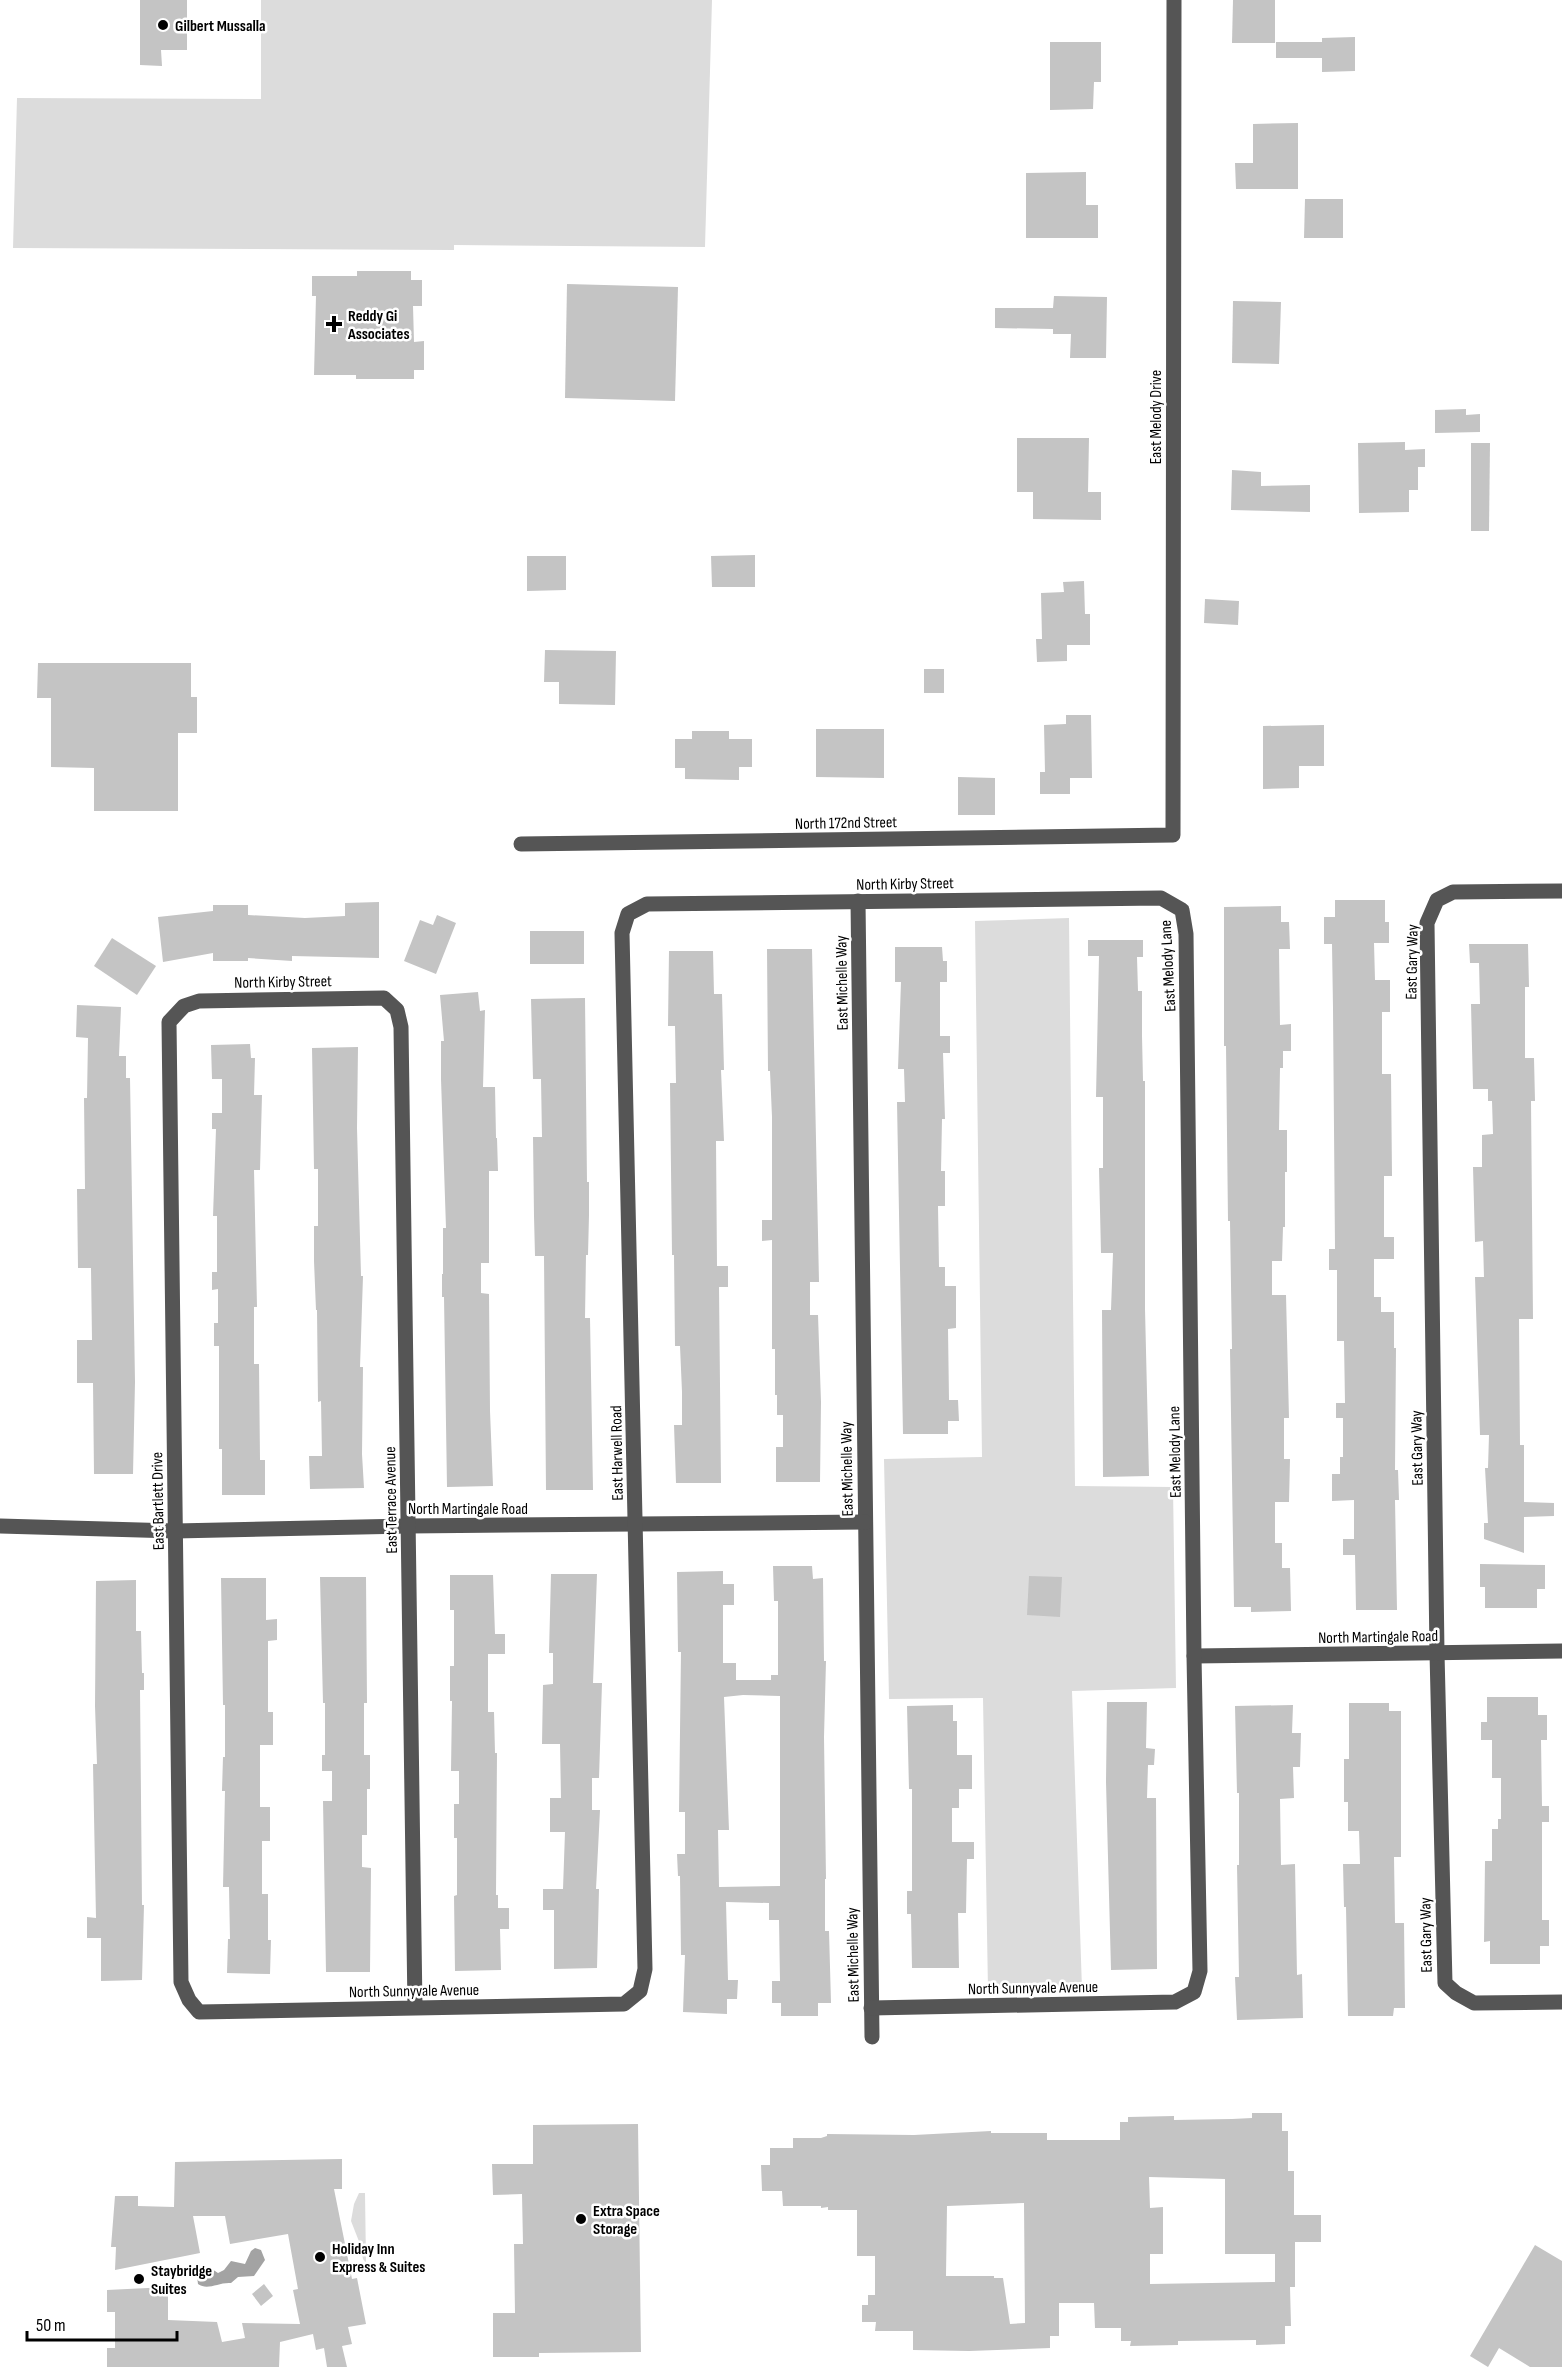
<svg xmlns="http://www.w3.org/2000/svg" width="1562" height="2367" font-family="'Sofia Sans Condensed',sans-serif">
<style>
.green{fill:#dcdcdc}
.water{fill:#a3a3a3}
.building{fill:#c4c4c4;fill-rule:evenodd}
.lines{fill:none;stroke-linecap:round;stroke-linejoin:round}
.minor{stroke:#555;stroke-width:15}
.poi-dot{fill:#000;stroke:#fff;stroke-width:2}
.labels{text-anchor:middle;stroke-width:5;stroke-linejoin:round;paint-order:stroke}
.poi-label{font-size:16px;font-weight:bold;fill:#000;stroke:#fff;text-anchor:start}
.street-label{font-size:16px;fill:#000;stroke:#fff}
</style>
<rect width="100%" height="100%" fill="#fff"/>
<g class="green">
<polygon points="261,0 712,0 705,247 454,245 454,250 13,248 17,98 261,99"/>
<polygon points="1069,918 1075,1486 1173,1487 1176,1688 1072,1691 1082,1989 988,1990 983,1698 889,1699 884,1459 982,1457 975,921"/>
<polygon points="359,2193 365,2193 366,2263 363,2259 360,2244 351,2221 354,2204"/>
</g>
<path class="water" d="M 255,2248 L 261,2250 L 265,2260 L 254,2276 L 238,2277 L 231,2283 C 218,2282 208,2291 198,2284 L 197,2276 L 201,2269 L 209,2267 L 218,2273 L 224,2270 L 231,2261 L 245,2264 L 251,2251 Z"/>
<g class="building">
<polygon points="140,0 187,0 187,50 161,50 162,66 140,65"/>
<polygon points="1233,0 1275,0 1275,43 1232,43"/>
<polygon points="1355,37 1355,71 1322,72 1322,58 1276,58 1276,42 1322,42 1322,38"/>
<polygon points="1050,42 1101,42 1101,82 1094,82 1093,109 1050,110"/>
<polygon points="1298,123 1298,189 1236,189 1235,163 1253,163 1253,124"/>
<polygon points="1086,172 1086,205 1098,205 1098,238 1026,238 1026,173"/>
<polygon points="1305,199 1343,199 1343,238 1304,238"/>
<polygon points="357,271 411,271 411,280 422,280 422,306 413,306 414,342 424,341 424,370 414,370 414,379 356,379 356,375 314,375 316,296 312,296 312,276 357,276"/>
<polygon points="567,284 678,287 675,401 565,398"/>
<polygon points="1054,296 1107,297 1106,358 1070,358 1071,334 1053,334 1053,329 995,328 995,308 1053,308"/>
<polygon points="1233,301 1281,302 1279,364 1232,363"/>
<polygon points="1466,409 1466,415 1480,414 1480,432 1435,433 1435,410"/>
<polygon points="1017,438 1089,438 1088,492 1101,492 1101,520 1033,519 1033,492 1017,492"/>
<polygon points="1405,442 1405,450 1425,449 1425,467 1418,467 1418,490 1409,490 1409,512 1359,513 1358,443"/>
<polygon points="1471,443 1490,443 1489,531 1471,531"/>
<polygon points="1232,470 1261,472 1261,486 1310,485 1310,512 1231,510"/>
<polygon points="755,555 755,587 712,587 711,556"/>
<polygon points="527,556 566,556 566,590 527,591"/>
<polygon points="1084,581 1085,614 1090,614 1090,645 1067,645 1067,661 1037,662 1036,639 1042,639 1041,593 1064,592 1063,582"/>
<polygon points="1205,599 1239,601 1238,625 1204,623"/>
<polygon points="545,650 616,651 615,705 559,704 559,682 544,682"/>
<polygon points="38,663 191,663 191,697 197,697 197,733 178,733 178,811 94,811 94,768 51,767 51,698 37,698"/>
<rect x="924" y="669" width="20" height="24"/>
<polygon points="1066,715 1091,715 1092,778 1070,778 1070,794 1040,794 1040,772 1045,772 1044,725 1066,724"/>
<polygon points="1324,725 1324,766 1299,766 1299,788 1263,789 1263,726"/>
<polygon points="816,729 884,729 884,778 816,777"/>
<polygon points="692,731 729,731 729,739 752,739 752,767 739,767 739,780 685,779 685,768 675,768 675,739 692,739"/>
<polygon points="958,777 995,778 995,815 958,815"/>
<polygon points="1335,900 1385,900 1385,922 1389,922 1389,943 1374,943 1375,980 1390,980 1390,1012 1382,1012 1382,1074 1391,1074 1392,1176 1384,1176 1384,1237 1394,1237 1394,1259 1374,1259 1374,1297 1381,1297 1381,1312 1394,1312 1394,1348 1396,1348 1395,1470 1398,1470 1399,1500 1395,1500 1397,1610 1356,1610 1355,1555 1343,1555 1343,1539 1354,1539 1354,1500 1332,1501 1332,1474 1340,1474 1340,1457 1343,1457 1343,1418 1336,1418 1336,1403 1345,1403 1344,1341 1337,1341 1337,1270 1329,1270 1329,1249 1335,1249 1333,1008 1332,944 1324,944 1324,917 1335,917"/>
<polygon points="379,902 379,958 292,956 292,961 248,958 248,961 213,961 213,953 163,962 158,917 213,911 213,905 248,905 248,915 305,918 345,916 345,903"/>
<polygon points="1281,906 1281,922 1289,922 1290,949 1279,949 1280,1025 1291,1024 1291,1051 1283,1051 1283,1068 1280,1068 1279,1130 1287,1130 1287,1172 1285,1172 1285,1227 1283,1227 1282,1261 1272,1261 1272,1295 1286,1295 1289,1418 1284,1418 1284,1459 1290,1459 1289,1502 1275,1502 1275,1543 1282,1543 1282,1568 1290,1568 1291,1611 1251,1612 1251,1607 1234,1607 1230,1349 1232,1349 1230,1221 1228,1221 1226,1046 1224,1046 1224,907"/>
<polygon points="437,915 456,923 436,974 404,961 420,920 433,925"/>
<rect x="530" y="931" width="54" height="33"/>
<polygon points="112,938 156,966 137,995 94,966"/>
<polygon points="1088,940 1143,940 1143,957 1137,957 1138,991 1142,991 1142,1036 1143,1081 1145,1081 1145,1309 1149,1476 1103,1477 1102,1310 1111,1310 1113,1253 1101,1253 1099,1168 1103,1168 1103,1097 1096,1097 1099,956 1088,956"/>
<polygon points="1469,944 1528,944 1529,987 1525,987 1525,1058 1534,1058 1535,1101 1531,1101 1533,1319 1519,1319 1520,1445 1524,1445 1524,1502 1554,1503 1554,1516 1524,1517 1524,1553 1484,1539 1484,1523 1488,1523 1485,1468 1488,1468 1489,1435 1480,1435 1475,1277 1484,1277 1483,1241 1475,1242 1473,1167 1482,1167 1482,1135 1493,1134 1492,1101 1488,1101 1488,1089 1473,1089 1471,1004 1480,1004 1479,963 1470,963"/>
<polygon points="895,947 942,947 943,961 947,961 947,982 940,982 940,1036 950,1036 950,1053 943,1053 945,1119 942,1119 941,1171 945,1171 945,1206 938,1206 939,1267 945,1267 945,1286 956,1286 956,1328 948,1329 949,1400 958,1400 959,1421 948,1421 948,1434 903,1434 897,1102 905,1102 904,1069 898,1069 901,982 895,982"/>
<polygon points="767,949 812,949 819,1282 810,1282 810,1315 818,1315 821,1402 820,1482 776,1482 776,1447 783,1447 783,1415 777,1415 777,1395 775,1395 775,1349 772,1349 772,1240 762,1241 762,1220 772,1220 772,1117 770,1071 768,1071"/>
<polygon points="669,951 713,951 714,994 722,994 724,1070 721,1070 724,1141 716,1141 717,1266 728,1266 728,1287 719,1287 721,1483 676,1483 674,1425 682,1425 682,1392 680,1346 675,1346 674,1255 672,1255 670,1083 676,1083 675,1026 668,1026"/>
<polygon points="478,992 480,1011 485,1010 483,1087 495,1087 496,1138 497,1138 498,1171 489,1171 489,1263 481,1263 481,1293 489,1294 490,1411 493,1486 447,1487 444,1297 442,1297 442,1274 443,1274 443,1228 446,1228 441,1079 441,1041 444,1041 440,995"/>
<polygon points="585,998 587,1182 589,1182 589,1215 588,1255 586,1255 585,1318 590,1318 593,1490 546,1490 544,1256 535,1256 534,1216 533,1137 542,1137 541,1079 533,1079 531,999"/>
<polygon points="77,1005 121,1007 119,1056 126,1056 126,1078 130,1078 135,1382 133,1474 94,1474 93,1383 77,1383 77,1340 92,1340 91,1268 78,1268 77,1189 85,1189 84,1098 87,1098 88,1038 76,1037"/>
<polygon points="250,1044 251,1058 255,1058 254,1095 262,1095 260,1170 254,1170 257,1307 254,1307 254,1364 259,1364 260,1460 265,1460 265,1495 222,1495 222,1449 219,1449 219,1346 214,1346 214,1323 218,1323 218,1289 212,1290 212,1272 217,1272 217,1216 213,1216 216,1129 212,1129 212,1113 222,1113 222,1079 212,1079 211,1045"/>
<polygon points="358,1047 357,1128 361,1276 363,1276 360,1367 363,1367 362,1454 364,1488 310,1489 309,1456 322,1456 321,1401 318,1402 317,1310 316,1310 314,1261 314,1226 318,1226 318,1169 314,1169 312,1048"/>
<polygon points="1480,1564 1545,1565 1545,1589 1537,1589 1537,1608 1485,1608 1485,1587 1480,1587"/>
<path d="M 773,1566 L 812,1566 L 813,1579 L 823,1578 L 824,1661 L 826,1661 L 824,1737 L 826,1879 L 825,1879 L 825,1931 L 829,1931 L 831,2003 L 818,2003 L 818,2016 L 781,2016 L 781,2003 L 772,2003 L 772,1981 L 780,1981 L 779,1920 L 769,1920 L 769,1903 L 726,1902 L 728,1980 L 738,1980 L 737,1999 L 727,1999 L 727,2014 L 683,2012 L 685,1955 L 681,1955 L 680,1876 L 678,1876 L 677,1854 L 685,1854 L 685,1812 L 679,1812 L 681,1652 L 678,1652 L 677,1572 L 723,1571 L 723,1584 L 734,1584 L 734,1605 L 723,1605 L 723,1663 L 736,1663 L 736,1680 L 771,1680 L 771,1675 L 778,1675 L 778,1601 L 774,1601 ZM 743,1695 L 780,1696 L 780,1886 L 719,1887 L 718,1830 L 729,1830 L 724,1697 Z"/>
<polygon points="551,1574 597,1574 593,1683 602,1683 599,1778 592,1778 592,1810 600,1810 596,1889 599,1889 597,1968 554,1969 554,1910 543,1910 543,1889 563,1889 565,1832 550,1832 550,1798 561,1798 560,1744 542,1744 543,1685 553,1684 553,1653 549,1653"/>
<polygon points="450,1575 493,1575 495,1634 505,1634 505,1654 488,1654 488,1712 494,1712 495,1753 497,1753 496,1895 498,1895 498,1908 509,1908 509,1929 500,1929 501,1970 455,1971 454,1896 457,1895 457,1838 454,1838 454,1804 459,1804 459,1771 451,1771 452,1701 450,1701 450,1666 454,1666 454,1610 450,1610"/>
<polygon points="1029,1576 1062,1577 1060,1617 1027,1615"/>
<polygon points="320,1577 366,1577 367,1703 364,1703 364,1755 370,1755 370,1789 367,1789 367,1835 362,1835 362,1867 371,1868 370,1972 326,1972 323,1801 332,1801 332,1771 322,1771 322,1755 325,1755 325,1703 323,1703"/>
<polygon points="221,1578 266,1578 266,1620 277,1619 277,1640 268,1641 268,1712 273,1712 273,1745 260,1745 260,1807 270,1807 270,1841 262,1841 262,1894 268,1894 268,1940 271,1940 270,1974 227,1973 228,1939 230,1939 229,1887 223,1887 225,1791 222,1791 223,1757 225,1757 225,1705 223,1705"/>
<polygon points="136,1580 136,1631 141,1631 142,1673 144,1673 144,1690 140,1690 142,1905 144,1905 142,1980 101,1981 101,1938 87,1938 87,1917 96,1918 93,1764 97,1764 95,1706 96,1581"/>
<polygon points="1487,1697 1538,1697 1538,1715 1547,1715 1547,1740 1541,1740 1542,1806 1549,1806 1549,1822 1542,1822 1542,1920 1549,1920 1549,1946 1540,1946 1540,1964 1490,1964 1490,1941 1484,1942 1485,1861 1492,1861 1492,1829 1498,1829 1498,1819 1501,1819 1501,1778 1492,1778 1492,1740 1481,1740 1481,1722 1487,1722"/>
<polygon points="1107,1702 1147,1702 1146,1748 1155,1749 1154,1765 1148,1765 1147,1798 1156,1798 1157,1969 1111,1970 1106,1782"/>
<polygon points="1349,1703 1389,1703 1389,1711 1401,1711 1401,1857 1394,1857 1395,1923 1404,1923 1405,2008 1394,2008 1393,2016 1348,2016 1346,1907 1344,1907 1343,1864 1360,1864 1359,1831 1348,1831 1348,1802 1344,1802 1344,1759 1349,1759"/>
<polygon points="953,1705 953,1721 957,1721 957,1755 972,1755 972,1789 959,1789 959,1808 952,1808 952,1842 974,1842 974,1859 967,1859 966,1913 958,1913 959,1968 912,1968 911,1914 907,1914 907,1891 912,1891 912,1789 909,1789 907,1706"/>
<polygon points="1293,1705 1292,1733 1301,1733 1300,1767 1293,1767 1294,1798 1280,1799 1281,1865 1295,1864 1297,1975 1302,1974 1303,2018 1237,2020 1235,1977 1239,1977 1237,1865 1239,1865 1239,1793 1237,1793 1235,1706"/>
<path d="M 1252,2113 L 1282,2113 L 1282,2131 L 1288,2131 L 1288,2171 L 1294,2171 L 1294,2215 L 1321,2215 L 1321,2242 L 1295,2242 L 1295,2287 L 1290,2287 L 1291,2326 L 1285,2326 L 1285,2344 L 1256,2345 L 1256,2340 L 1178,2341 L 1178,2345 L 1130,2346 L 1131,2341 L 1121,2341 L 1121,2328 L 1095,2328 L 1094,2303 L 1059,2303 L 1059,2336 L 1050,2336 L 1050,2348 L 969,2351 L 913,2350 L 913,2331 L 875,2331 L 876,2322 L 862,2322 L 862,2305 L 868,2305 L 868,2295 L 875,2295 L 875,2256 L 857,2256 L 857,2210 L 828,2210 L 828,2207 L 821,2208 L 821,2206 L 783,2206 L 782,2191 L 762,2191 L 761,2165 L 770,2165 L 770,2148 L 793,2148 L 793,2138 L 821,2138 L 827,2136 L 827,2134 L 914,2135 L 991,2131 L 991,2133 L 1047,2133 L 1047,2140 L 1120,2140 L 1120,2122 L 1128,2122 L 1128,2117 L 1174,2116 L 1174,2120 L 1232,2119 L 1252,2118 ZM 1149,2177 L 1225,2179 L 1225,2254 L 1275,2254 L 1275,2282 L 1150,2284 L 1150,2254 L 1163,2254 L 1163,2207 L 1150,2208 ZM 1024,2203 L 1025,2323 L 1010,2324 L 1003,2278 L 994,2278 L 994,2276 L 946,2276 L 947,2206 Z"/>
<polygon points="638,2124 641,2352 539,2353 539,2357 493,2357 493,2313 515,2313 514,2244 523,2244 522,2194 493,2195 492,2164 533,2164 533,2125"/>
<polygon points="342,2159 342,2189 334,2189 352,2279 357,2278 366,2324 348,2327 352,2344 342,2346 347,2367 327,2367 324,2348 316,2350 313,2334 280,2342 279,2367 107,2367 107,2348 115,2348 115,2312 107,2312 107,2290 168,2287 168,2320 217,2322 222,2342 245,2338 242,2323 300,2324 293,2290 298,2289 288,2234 230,2244 225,2216 193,2216 200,2253 115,2270 116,2247 111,2247 115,2196 138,2196 138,2206 174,2207 175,2162"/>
<polygon points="1535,2245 1562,2261 1562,2367 1530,2367 1499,2348 1488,2367 1470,2356"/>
<polygon points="264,2284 273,2296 261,2306 252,2294"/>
</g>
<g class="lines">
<g class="minor">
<polyline points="521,844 1173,835 1174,0"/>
<polyline points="1562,891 1453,892 1437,900 1427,923 1437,1653 1445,1983 1456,1993 1474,2003 1562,2002"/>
<polyline points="858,901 872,2037"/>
<polyline points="0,1526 175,1531 408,1526 865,1522"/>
<polyline points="1194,1656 1562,1651"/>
<polyline points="415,2008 401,1027 397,1010 384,998 199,1001 184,1006 169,1022 181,1982 189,2000 199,2012 624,2004 640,1991 645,1969 622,933 628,914 647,904 1161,898 1182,910 1186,934 1194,1656 1200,1971 1194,1992 1175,2002 871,2008"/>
</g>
</g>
<g class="poi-dot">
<circle cx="163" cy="25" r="6"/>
<path d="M331 315h6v6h6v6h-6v6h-6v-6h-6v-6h6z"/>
<circle cx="581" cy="2219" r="6"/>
<circle cx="320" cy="2257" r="6"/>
<circle cx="139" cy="2279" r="6"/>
</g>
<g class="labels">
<g class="poi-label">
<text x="175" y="31">Gilbert Mussalla</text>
<text x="348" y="321">Reddy Gi<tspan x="348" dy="18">Associates</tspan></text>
<text x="593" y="2216">Extra Space<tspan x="593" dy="18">Storage</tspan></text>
<text x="332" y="2254">Holiday Inn<tspan x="332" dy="18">Express &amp; Suites</tspan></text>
<text x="151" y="2276">Staybridge<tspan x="151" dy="18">Suites</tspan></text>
</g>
<g class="street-label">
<text transform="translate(1155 417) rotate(-90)" y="6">East Melody Drive</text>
<text transform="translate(846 822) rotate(-1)" y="6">North 172nd Street</text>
<text transform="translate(905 883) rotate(-1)" y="6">North Kirby Street</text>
<text transform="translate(1411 962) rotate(-89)" y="6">East Gary Way</text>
<text transform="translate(1167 966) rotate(-93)" y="6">East Melody Lane</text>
<text transform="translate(283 981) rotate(-1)" y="6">North Kirby Street</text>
<text transform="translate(841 983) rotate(-91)" y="6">East Michelle Way</text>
<text transform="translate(1416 1448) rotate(-91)" y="6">East Gary Way</text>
<text transform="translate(1174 1452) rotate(-91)" y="6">East Melody Lane</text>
<text transform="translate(616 1453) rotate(-91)" y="6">East Harwell Road</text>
<text transform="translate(846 1469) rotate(-91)" y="6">East Michelle Way</text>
<text transform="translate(390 1500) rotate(-91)" y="6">East Terrace Avenue</text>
<text transform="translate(157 1501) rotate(-91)" y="6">East Bartlett Drive</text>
<text x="468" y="1514">North Martingale Road</text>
<text transform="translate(1378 1636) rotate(-1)" y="6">North Martingale Road</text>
<text transform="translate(1425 1935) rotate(-91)" y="6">East Gary Way</text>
<text transform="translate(852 1955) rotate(-91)" y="6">East Michelle Way</text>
<text transform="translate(1033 1987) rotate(-1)" y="6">North Sunnyvale Avenue</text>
<text transform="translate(414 1990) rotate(-1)" y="6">North Sunnyvale Avenue</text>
</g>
</g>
<path d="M27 2331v9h150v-9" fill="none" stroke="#000000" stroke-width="3"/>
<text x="36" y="2331" font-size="18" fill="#000000" stroke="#ffffff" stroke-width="4.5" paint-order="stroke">50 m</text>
</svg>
